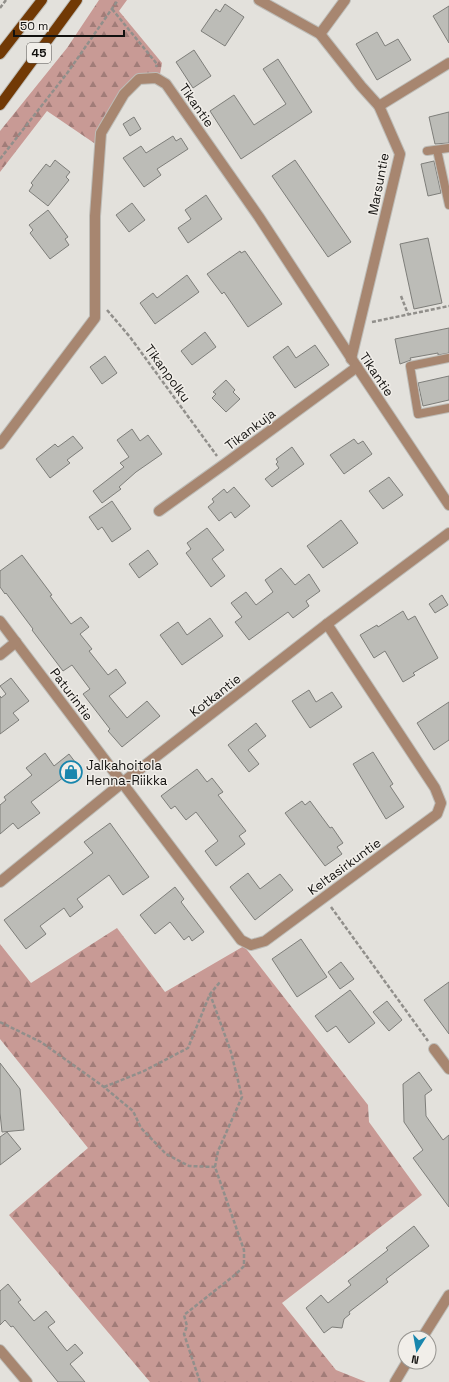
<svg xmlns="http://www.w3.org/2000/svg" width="449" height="1382" font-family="'Space Grotesk',sans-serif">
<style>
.forest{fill:url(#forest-firs)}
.building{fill:#bcbcb7;stroke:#7e7e7a}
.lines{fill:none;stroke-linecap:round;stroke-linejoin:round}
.service-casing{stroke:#bdbcb7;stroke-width:10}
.minor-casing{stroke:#bdbcb7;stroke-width:12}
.tertiary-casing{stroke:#bdbcb7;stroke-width:12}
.primary-casing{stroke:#bdbcb7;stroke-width:12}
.path{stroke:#918f8b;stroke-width:2.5;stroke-dasharray:4 2;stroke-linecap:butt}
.service{stroke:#a78670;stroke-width:8}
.minor{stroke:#a78670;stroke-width:10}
.tertiary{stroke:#a78670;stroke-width:10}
.primary{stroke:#713905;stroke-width:10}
.labels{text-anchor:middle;stroke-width:3;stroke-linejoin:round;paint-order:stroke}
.shield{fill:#f1eee9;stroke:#555350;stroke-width:1}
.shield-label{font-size:12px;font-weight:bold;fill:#12110f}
.street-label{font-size:13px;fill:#12110f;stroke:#f1eee9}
.poi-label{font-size:13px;fill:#12110f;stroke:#f1eee9;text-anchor:start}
</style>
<defs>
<pattern id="forest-firs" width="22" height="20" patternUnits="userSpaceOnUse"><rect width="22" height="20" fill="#c89a95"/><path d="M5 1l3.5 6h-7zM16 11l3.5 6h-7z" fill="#a17c78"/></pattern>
</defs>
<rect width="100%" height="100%" fill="#e3e1dc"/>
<g class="forest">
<polygon points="99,0 127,0 119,11 162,63 160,74 138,77 97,145 47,111 0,172 0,131 67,48"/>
<polygon points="117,928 165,992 244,946 368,1105 369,1122 422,1195 282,1303 336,1370 366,1382 150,1382 9,1215 88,1148 0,1039 0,944 31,983"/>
</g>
<g class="building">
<polygon points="225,4 244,17 225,46 201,31 216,9 220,12"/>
<polygon points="449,6 449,43 433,16"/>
<polygon points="377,32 385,46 398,39 411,60 377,80 356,44"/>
<polygon points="194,50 211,76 193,88 176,62"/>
<polygon points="278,59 312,112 241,159 210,111 234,95 254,125 286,104 263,69"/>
<polygon points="449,112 449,143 435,144 429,117"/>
<polygon points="134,117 141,129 130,136 123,124"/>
<polygon points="173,136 176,141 181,138 188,149 157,169 161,175 144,187 123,158 141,146 146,153"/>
<polygon points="55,160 70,172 66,177 69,180 48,206 29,191 33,185 31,183 46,164 50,167"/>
<polygon points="295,160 351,242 328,257 272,176"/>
<polygon points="434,161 441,193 428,196 421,164"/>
<polygon points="206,195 222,219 188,243 178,228 191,219 185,210"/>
<polygon points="132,203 145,220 129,232 116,215"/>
<polygon points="48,210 68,237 65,239 69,245 50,259 30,233 33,230 29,225"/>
<polygon points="428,238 442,303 414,309 400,244"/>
<polygon points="240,251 241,253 245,251 282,304 248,327 224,292 222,294 207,274"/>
<polygon points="187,275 199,292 155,324 140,303 153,293 157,298"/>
<polygon points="449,328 449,353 438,355 438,353 410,358 411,360 400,364 395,339"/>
<polygon points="205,332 216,347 192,365 181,351"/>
<polygon points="315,345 329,365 295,388 273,357 288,346 296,358"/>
<polygon points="105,356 117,373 102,384 90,367"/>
<polygon points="449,376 449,400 423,406 418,383"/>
<polygon points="226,380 235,390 233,392 240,399 226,412 212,398 216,394 213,392"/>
<polygon points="132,429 140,441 148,435 162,454 136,472 119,487 121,489 102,503 93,491 124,467 120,463 129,457 117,440"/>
<polygon points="73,436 83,448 67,460 70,463 50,478 36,459 55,444 58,447"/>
<polygon points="354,439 358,444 363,441 372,454 344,474 330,455"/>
<polygon points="292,447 304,464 272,487 265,479 279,468 276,464 278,462 276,459"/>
<polygon points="389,477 403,495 383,509 369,491"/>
<polygon points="234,487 250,506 235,518 231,512 219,521 208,507 214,502 212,499 224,489 227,493"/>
<polygon points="112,501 131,529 112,542 102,527 98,530 89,517"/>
<polygon points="341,520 358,543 323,568 307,546"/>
<polygon points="207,528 224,550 212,559 225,576 211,587 186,553 191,549 187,543"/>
<polygon points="148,550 158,564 139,578 129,564"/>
<polygon points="22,555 52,595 50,596 71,624 81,617 89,627 80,634 92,649 89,651 108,675 116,669 126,683 109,696 127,718 147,701 160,716 122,747 108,731 110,729 83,694 90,689 72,665 63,671 32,630 33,629 6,593 5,594 0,587 0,571"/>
<polygon points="281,568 295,585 309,574 320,591 306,601 309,606 293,618 288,612 249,640 235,622 242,617 231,603 246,592 256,605 273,592 265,580"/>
<polygon points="442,595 448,605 435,613 429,604"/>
<polygon points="403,611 408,620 415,616 438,658 413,673 415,675 403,682 385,651 374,658 360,635 377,625 378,627"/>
<polygon points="210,618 223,636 182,665 160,635 178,622 187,635"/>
<polygon points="11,678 29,701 13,713 19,720 0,734 0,696 1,698 6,694 0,686"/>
<polygon points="309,690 316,702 332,692 342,707 310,728 292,701"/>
<polygon points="449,702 449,740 434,750 417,723"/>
<polygon points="256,723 266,736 248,750 259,764 249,772 228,745"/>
<polygon points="373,752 393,784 390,786 404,807 386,819 353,764"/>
<polygon points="45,753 54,766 69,754 82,771 68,782 64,777 31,802 40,813 18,829 13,823 0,834 0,805 6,800 4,797 32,775 26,768"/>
<polygon points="197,769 207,782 212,778 223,792 218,795 246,831 239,836 245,844 216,866 205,851 218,841 196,812 186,820 175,806 171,809 161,796"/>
<polygon points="302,801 305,805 310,801 330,828 332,827 343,843 337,847 342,854 325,866 285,813"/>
<polygon points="110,823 149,877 123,895 109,875 77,899 83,907 70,917 64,908 40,926 46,934 26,949 4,920 93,853 84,842"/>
<polygon points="248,873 260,889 280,874 293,890 255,920 230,887"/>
<polygon points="175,887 184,899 181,902 204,932 192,941 189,936 184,940 170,922 155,934 140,915"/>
<polygon points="301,939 327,977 297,997 272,959"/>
<polygon points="341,962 354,979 340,989 328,972"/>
<polygon points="449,982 449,1034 424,1000"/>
<polygon points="350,990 375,1023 349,1043 336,1026 327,1032 315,1016"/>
<polygon points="387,1001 402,1020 389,1031 373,1012"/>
<polygon points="0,1063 20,1089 24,1130 2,1132 0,1113"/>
<polygon points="419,1072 432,1090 425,1095 426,1116 443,1140 449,1135 449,1207 413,1158 423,1150 404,1122 403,1084"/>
<polygon points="7,1132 21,1149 0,1165 0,1137"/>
<polygon points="414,1226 429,1246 386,1279 388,1282 349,1312 350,1314 344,1319 342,1328 332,1327 324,1333 306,1308 321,1295 328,1303 351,1285 348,1281 388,1250 386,1248"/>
<polygon points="8,1284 21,1300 18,1302 34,1321 46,1311 55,1322 48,1327 67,1351 75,1344 83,1353 70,1364 85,1382 58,1382 13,1326 11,1327 5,1320 0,1325 0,1291"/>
</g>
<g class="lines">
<g class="service-casing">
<g id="service">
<polyline points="437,150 449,205"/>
<polyline points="427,151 449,148"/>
<polyline points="449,358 410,366 418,414 449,408"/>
</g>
</g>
<g class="minor-casing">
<g id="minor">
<polyline points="259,0 320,34 361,86 379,106 400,154 351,359"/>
<polyline points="320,34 345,0"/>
<polyline points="379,106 449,63"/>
<polyline points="0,444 95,318 95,216 101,133 124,94 139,79 156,78 166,84 259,217 357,367 449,505"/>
<polyline points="159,511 226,463 357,367"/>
<polyline points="0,621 241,940 251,945 265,941 437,814 441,803 435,788 327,624"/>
<polyline points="0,655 16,642"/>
<polyline points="0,882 122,783 327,624 449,533"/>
<polyline points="434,1049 449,1069"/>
<polyline points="0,1350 27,1382"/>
</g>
</g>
<g class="tertiary-casing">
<g id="tertiary">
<polyline points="422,1338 449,1295"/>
<polyline points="395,1382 407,1362"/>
</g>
</g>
<g class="primary-casing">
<g id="primary">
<polyline points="0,54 42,0"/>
<polyline points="0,105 77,0"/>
</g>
</g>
<g class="path">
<polyline points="0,8 6,0"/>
<polyline points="112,9 157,64 156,67"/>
<polyline points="0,159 68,72 118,0"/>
<polyline points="401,296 408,314"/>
<polyline points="107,310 130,337 217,456"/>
<polyline points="372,322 449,306"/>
<polyline points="331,907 428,1041"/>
<polyline points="0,1022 41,1042 104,1087 133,1111 141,1128 166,1154 189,1166 215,1167"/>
<polyline points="104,1087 144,1071 188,1048 210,994 220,982"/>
<polyline points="200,1382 184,1334 187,1326 184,1315 236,1274 244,1266 244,1250 215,1167 218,1151 242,1097 231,1052 210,994"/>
</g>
<use href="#service" class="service"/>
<use href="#minor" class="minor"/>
<use href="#tertiary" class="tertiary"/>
<use href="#primary" class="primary"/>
</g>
<defs>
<g id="shop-ring" transform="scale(1.15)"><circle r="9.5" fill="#f1eee9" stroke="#1886ad" stroke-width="1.5"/><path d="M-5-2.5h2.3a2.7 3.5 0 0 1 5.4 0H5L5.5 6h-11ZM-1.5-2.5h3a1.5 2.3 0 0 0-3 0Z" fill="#1886ad"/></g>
</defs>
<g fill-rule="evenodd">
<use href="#shop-ring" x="71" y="772"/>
</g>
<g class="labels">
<rect class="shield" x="27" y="43" width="24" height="20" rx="3"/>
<g class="shield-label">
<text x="39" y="57">45</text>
</g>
<g class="street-label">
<text transform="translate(197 105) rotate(55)" y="5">Tikantie</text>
<text transform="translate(378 184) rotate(-79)" y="5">Marsuntie</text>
<text transform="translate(168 373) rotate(54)" y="5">Tikanpolku</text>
<text transform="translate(377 374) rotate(56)" y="5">Tikantie</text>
<text transform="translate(250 429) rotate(-37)" y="5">Tikankuja</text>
<text transform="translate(72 694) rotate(53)" y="5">Paturintie</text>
<text transform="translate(215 695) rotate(-38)" y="5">Kotkantie</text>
<text transform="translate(344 866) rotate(-36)" y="5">Keltasirkuntie</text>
</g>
<g class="poi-label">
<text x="86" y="770">Jalkahoitola<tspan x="86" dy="15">Henna-Riikka</tspan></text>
</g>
</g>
<g transform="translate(417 1350) rotate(191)"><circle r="19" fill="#f1eee9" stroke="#989692"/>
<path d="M0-3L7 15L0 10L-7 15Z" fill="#1886ad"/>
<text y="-6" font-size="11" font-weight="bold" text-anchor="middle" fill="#12110f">N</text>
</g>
<path d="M14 30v6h110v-6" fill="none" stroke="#12110f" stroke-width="2"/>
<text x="20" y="30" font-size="12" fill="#12110f" stroke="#f1eee9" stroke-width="3" paint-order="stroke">50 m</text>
</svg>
